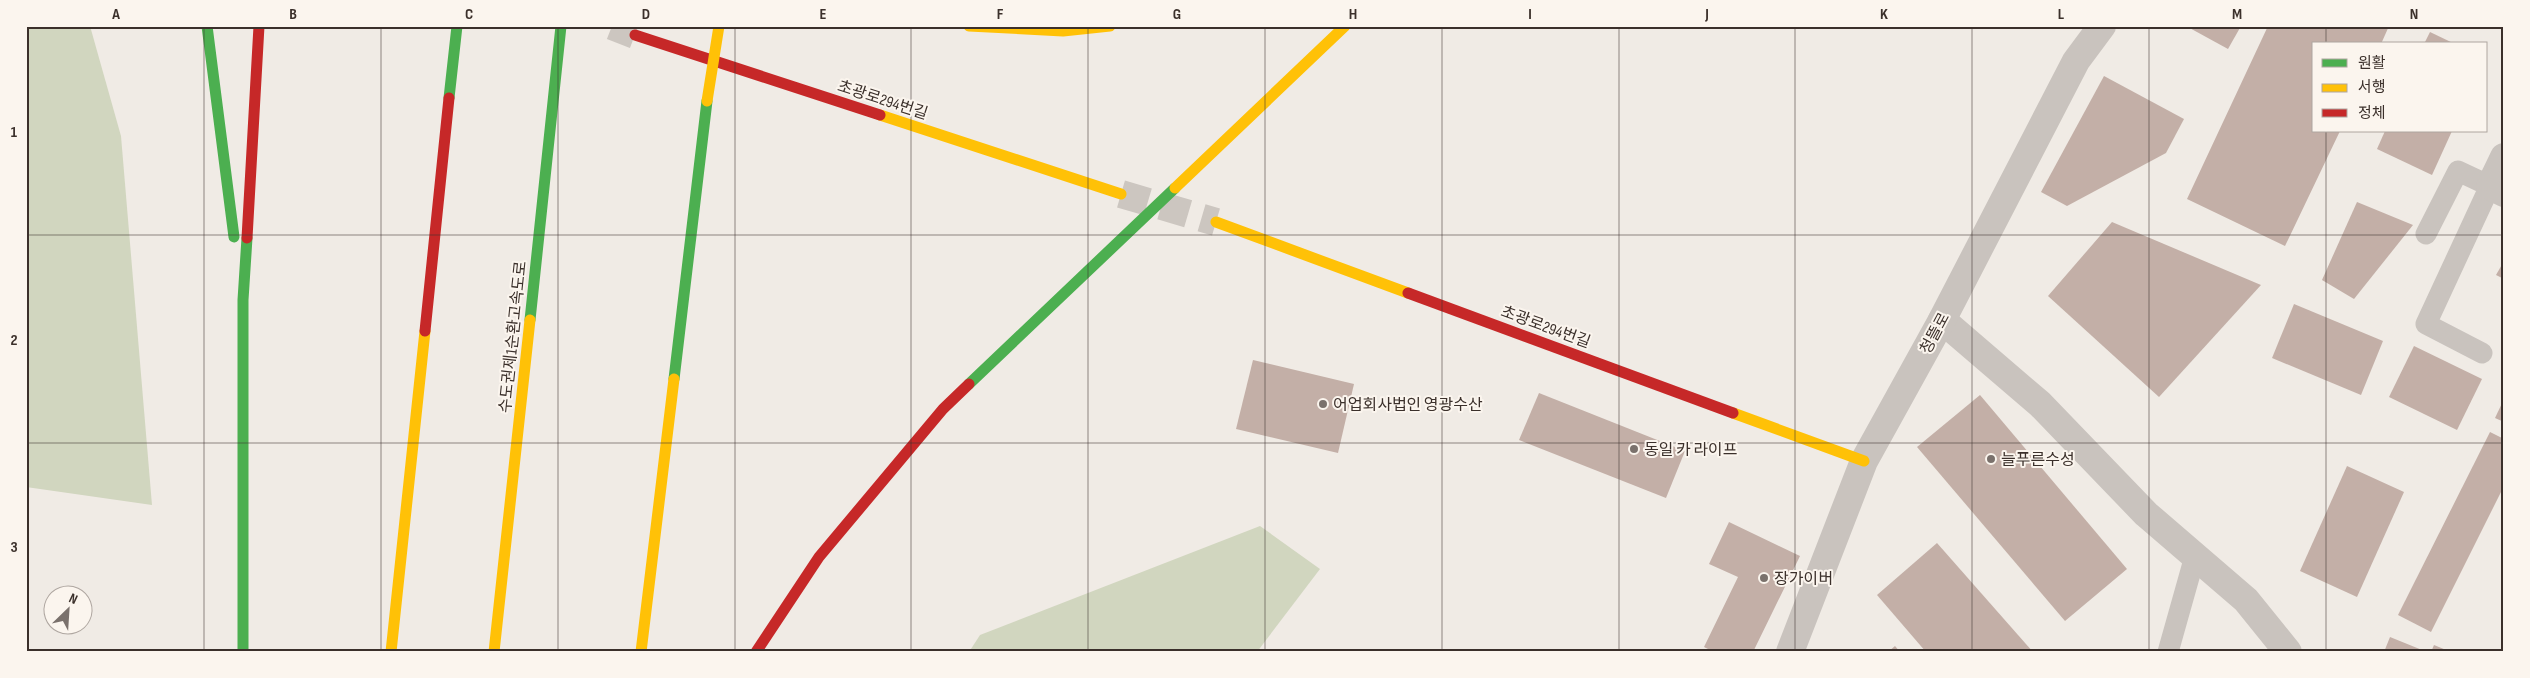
<svg xmlns="http://www.w3.org/2000/svg" width="2530" height="678" font-family="'Sofia Sans Condensed','Noto Sans KR',sans-serif">
<style>
.green{fill:#d1d6bf}
.building{fill:#c3afa7}
.lines{fill:none;stroke-linecap:round;stroke-linejoin:round}
.secondary-tunnel{stroke:#ccc6c0;stroke-width:28;stroke-dasharray:28 14;stroke-linecap:butt}
.lane{stroke:#c9c3be;stroke-width:21}
.street{stroke:#c9c3be;stroke-width:28}
.fast{stroke:#4caf50;stroke-width:11}
.slow{stroke:#ffc107;stroke-width:11}
.jam{stroke:#c62828;stroke-width:11}
.slow-bridge{stroke:#ffc107;stroke-width:11}
.grid{fill:none;stroke:#3b302b;stroke-width:1;stroke-opacity:0.55}
.poi-dot{fill:#7a716c;stroke:#fbf5ee;stroke-width:2}
.labels{text-anchor:middle;stroke-width:4;stroke-linejoin:round;paint-order:stroke}
.street-label{font-size:16px;fill:#3b302b;stroke:#fbf5ee}
.poi-label{font-size:16px;fill:#3b302b;stroke:#fbf5ee;text-anchor:start}
.neatline{fill:none;stroke:#3b302b;stroke-width:2}
.grid-label{font-size:16px;text-anchor:middle;font-weight:bold;fill:#3b302b}
</style>
<rect width="100%" height="100%" fill="#f0ebe5"/>
<g class="green">
<polygon points="26,26 90,26 121,136 152,505 26,487"/>
<polygon points="1260,526 1320,569 1257,652 969,652 980,635"/>
</g>
<g class="building">
<polygon points="2186,26 2241,26 2228,49"/>
<polygon points="2268,26 2389,26 2381,44 2314,44 2314,131 2340,131 2285,246 2187,199"/>
<polygon points="2430,32 2455,44 2424,44"/>
<polygon points="2104,76 2184,119 2166,153 2067,206 2041,192"/>
<polygon points="2385,131 2452,131 2432,175 2377,149"/>
<polygon points="2357,202 2413,225 2354,299 2322,280"/>
<polygon points="2112,222 2261,285 2159,397 2048,296"/>
<polygon points="2504,261 2504,279 2496,275"/>
<polygon points="2294,304 2383,341 2361,395 2272,358"/>
<polygon points="2414,346 2482,379 2457,430 2389,397"/>
<polygon points="1253,360 1354,384 1338,453 1236,429"/>
<polygon points="1539,393 1685,451 1666,498 1519,440"/>
<polygon points="1980,395 2127,569 2065,621 1917,447"/>
<polygon points="2504,399 2504,422 2495,418"/>
<polygon points="2490,432 2504,439 2504,486 2431,632 2398,615"/>
<polygon points="2347,466 2404,492 2357,597 2300,571"/>
<polygon points="1729,522 1800,556 1753,652 1714,652 1704,647 1738,577 1709,564"/>
<polygon points="1937,543 2033,652 1926,652 1877,595"/>
<polygon points="2390,637 2427,652 2384,652"/>
<polygon points="2434,645 2451,652 2431,652"/>
<polygon points="1895,646 1900,652 1888,652"/>
</g>
<g class="lines">
<g class="secondary-tunnel">
<polyline points="612,26 635,35"/>
<polyline points="1121,194 1216,222"/>
</g>
<g class="lane">
<polyline points="2426,234 2458,171 2490,186 2426,324 2482,353"/>
<polyline points="2168,652 2195,556"/>
</g>
<g class="street">
<polyline points="2504,157 2490,186 2504,193"/>
<polyline points="1942,320 2040,404 2146,514 2246,600 2288,652"/>
<polyline points="1790,652 1864,461 1942,320 2076,61 2102,26"/>
</g>
<g class="fast">
<polyline points="207,26 234,237"/>
<polyline points="449,98 457,26"/>
<polyline points="530,320 561,26"/>
<polyline points="674,379 707,101"/>
<polyline points="969,384 1175,188"/>
<polyline points="243,652 243,300 247,238"/>
</g>
<g class="slow">
<polyline points="969,26 1063,31 1110,26"/>
<polyline points="880,115 1121,194"/>
<polyline points="1175,188 1345,26"/>
<polyline points="1216,222 1408,293"/>
<polyline points="1733,413 1864,461"/>
<polyline points="391,652 425,331"/>
<polyline points="494,652 530,320"/>
<polyline points="641,652 674,379"/>
</g>
<g class="jam">
<polyline points="635,35 880,115"/>
<polyline points="247,238 259,26"/>
<polyline points="1408,293 1733,413"/>
<polyline points="425,331 449,98"/>
<polyline points="756,652 819,557 943,409 969,384"/>
</g>
<polyline class="slow-bridge" points="707,101 719,26"/>
</g>
<path class="grid" d="M 204,26 L 204,652M 381,26 L 381,652M 558,26 L 558,652M 735,26 L 735,652M 911,26 L 911,652M 1088,26 L 1088,652M 1265,26 L 1265,652M 1442,26 L 1442,652M 1619,26 L 1619,652M 1795,26 L 1795,652M 1972,26 L 1972,652M 2149,26 L 2149,652M 2326,26 L 2326,44M 2326,131 L 2326,652M 26,235 L 2504,235M 26,443 L 2504,443"/>
<g class="poi-dot">
<circle cx="1323" cy="404" r="5"/>
<circle cx="1634" cy="449" r="5"/>
<circle cx="1991" cy="459" r="5"/>
<circle cx="1764" cy="578" r="5"/>
</g>
<g class="labels">
<g class="street-label">
<text transform="translate(883 99) rotate(18)" y="6">초광로294번길</text>
<text transform="translate(1546 326) rotate(20)" y="6">초광로294번길</text>
<text transform="translate(1934 333) rotate(-62)" y="6">청뜰로</text>
<text transform="translate(512 337) rotate(-84)" y="6">수도권제1순환고속도로</text>
</g>
<g class="poi-label">
<text x="1333" y="410">어업회사법인 영광수산</text>
<text x="1644" y="455">동일 카 라이프</text>
<text x="2001" y="465">늘푸른수성</text>
<text x="1774" y="584">장가이버</text>
</g>
</g>
<rect width="2530" height="678" fill="none" stroke="#fbf5ee" stroke-width="55"/>
<rect x="2312" y="42" width="175" height="90" fill="#fbf5ee" stroke="#aea6a0"/>
<rect x="2322" y="59" width="25" height="8" fill="#4caf50" stroke="#aea6a0"/>
<text x="2358" y="68" font-size="15" fill="#3b302b">원활</text>
<rect x="2322" y="84" width="25" height="8" fill="#ffc107" stroke="#aea6a0"/>
<text x="2358" y="92" font-size="15" fill="#3b302b">서행</text>
<rect x="2322" y="109" width="25" height="8" fill="#c62828" stroke="#aea6a0"/>
<text x="2358" y="118" font-size="15" fill="#3b302b">정체</text>
<g transform="translate(68 610) rotate(25)"><circle r="24" fill="#fbf5ee" stroke="#aea6a0"/>
<path d="M0-4L9 19L0 12L-9 19Z" fill="#7a716c"/>
<text y="-8" font-size="14" font-weight="bold" text-anchor="middle" fill="#3b302b">N</text>
</g>
<rect x="28" y="28" width="2474" height="622" class="neatline"/>
<g class="grid-label">
<text x="116" y="19">A</text>
<text x="293" y="19">B</text>
<text x="469" y="19">C</text>
<text x="646" y="19">D</text>
<text x="823" y="19">E</text>
<text x="1000" y="19">F</text>
<text x="1177" y="19">G</text>
<text x="1353" y="19">H</text>
<text x="1530" y="19">I</text>
<text x="1707" y="19">J</text>
<text x="1884" y="19">K</text>
<text x="2061" y="19">L</text>
<text x="2237" y="19">M</text>
<text x="2414" y="19">N</text>
<text x="14" y="137">1</text>
<text x="14" y="345">2</text>
<text x="14" y="552">3</text>
</g>
</svg>
